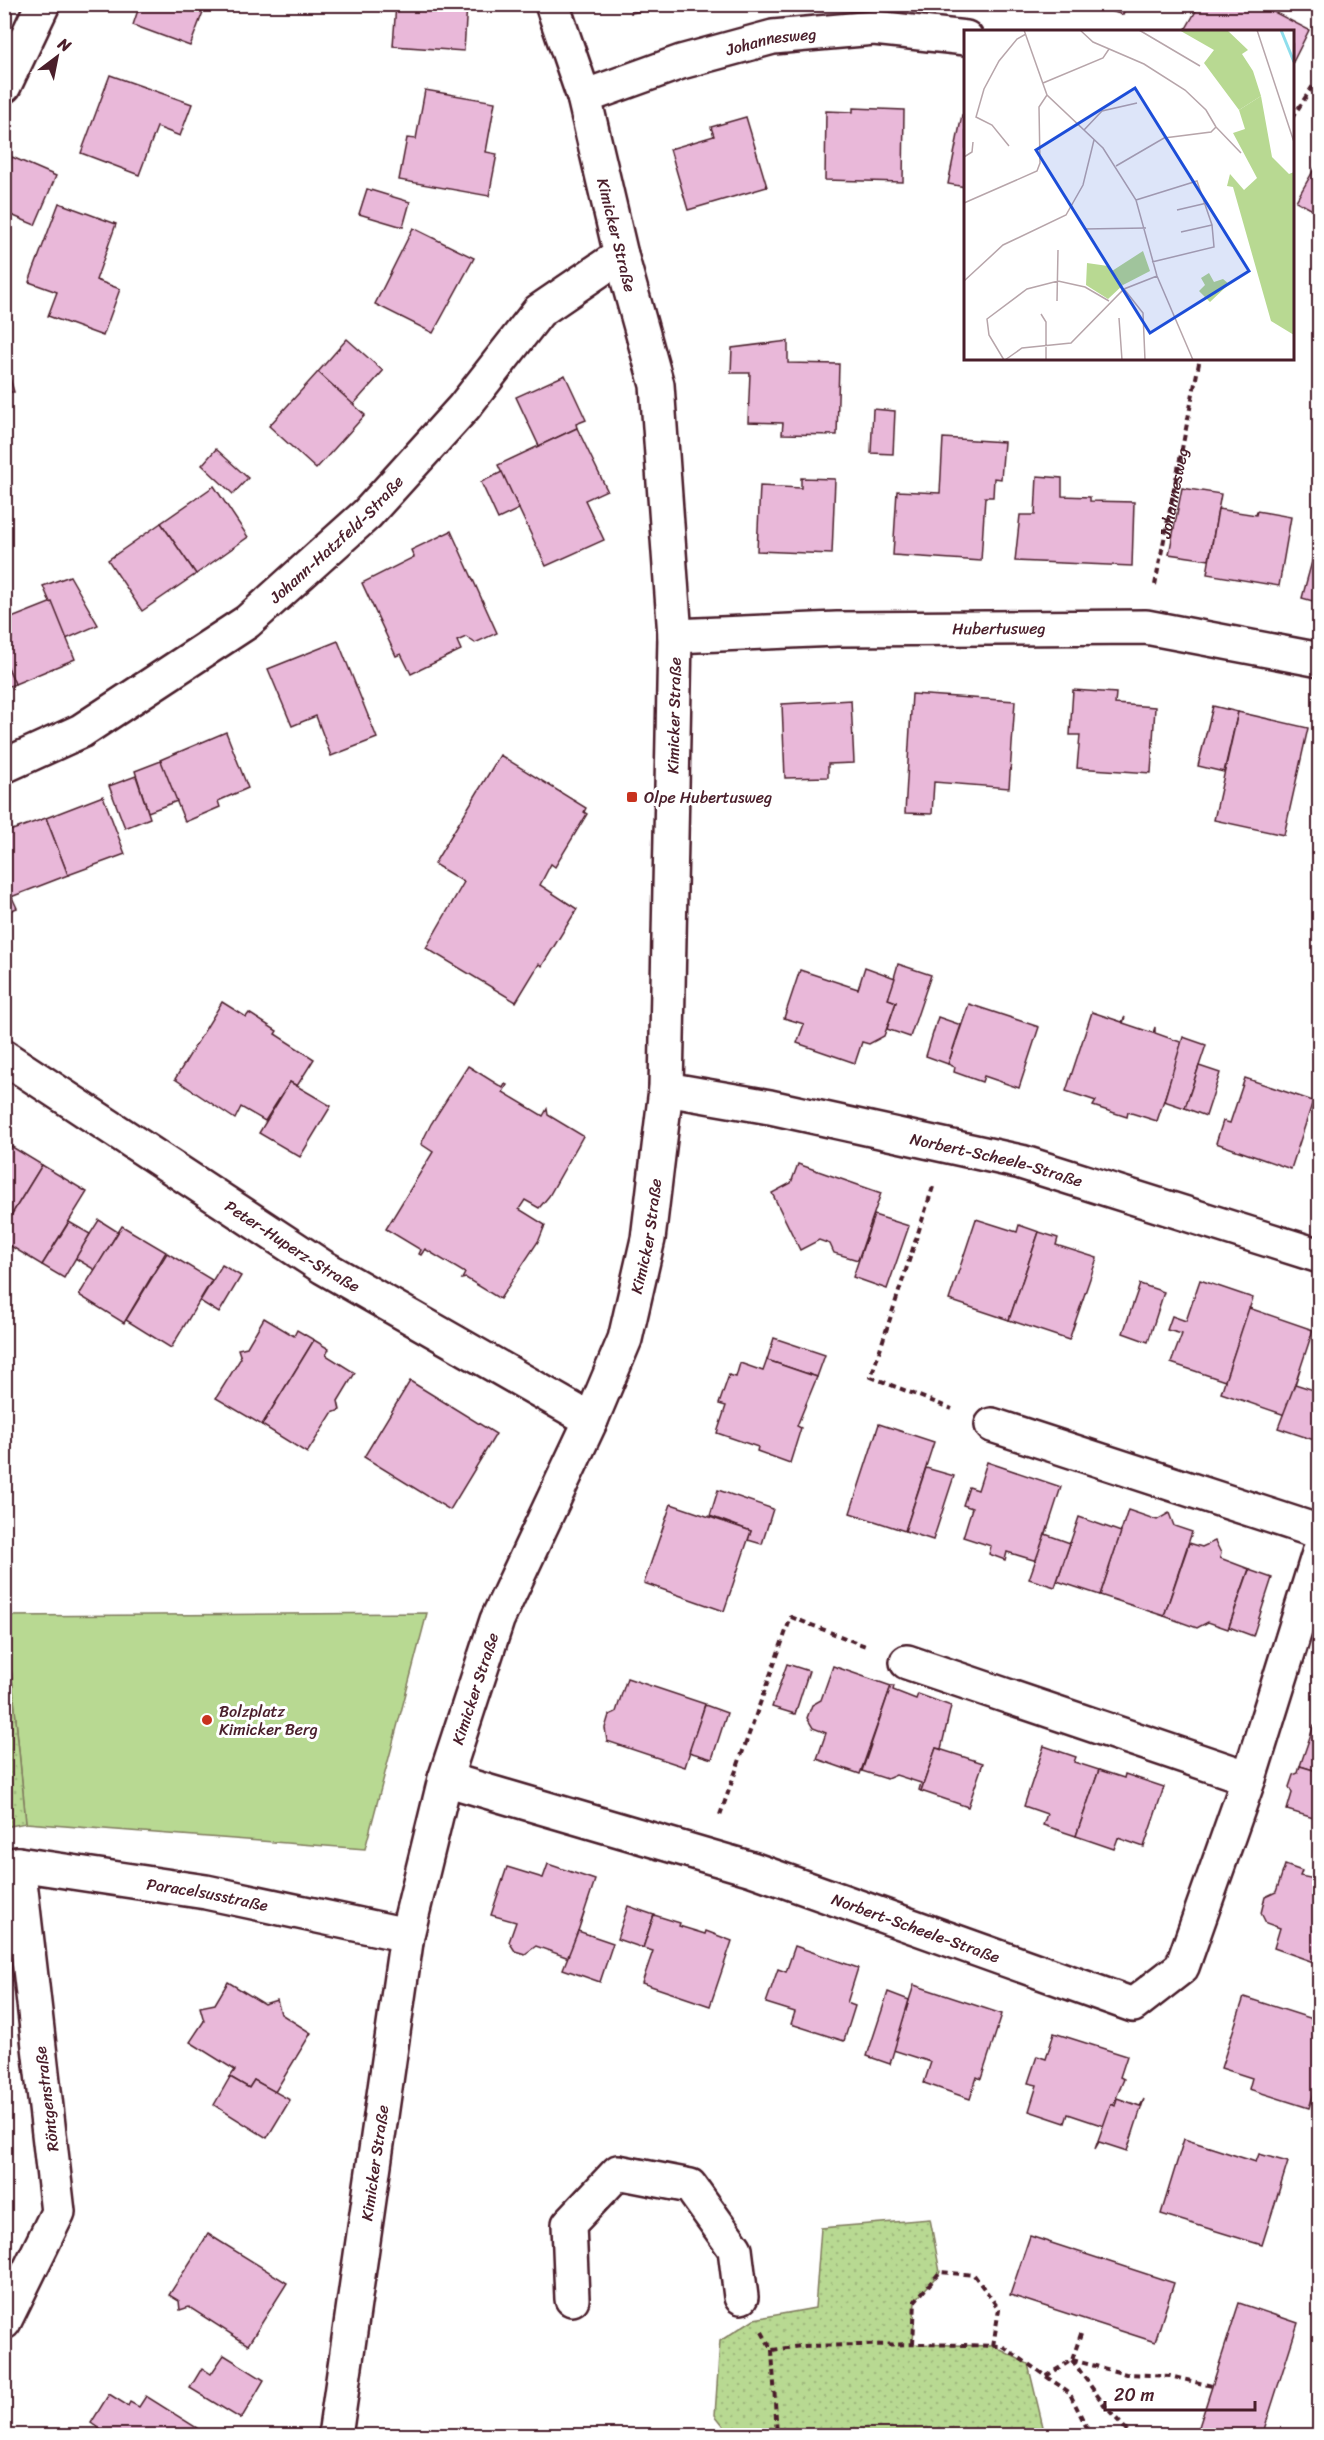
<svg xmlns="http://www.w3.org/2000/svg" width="1324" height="2440" font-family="Sriracha,sans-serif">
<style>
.green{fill:#b8d992;stroke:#817c5e;stroke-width:1.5}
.park{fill:url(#park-dots);stroke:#817c5e;stroke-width:1.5}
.building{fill:#e9b8d9;stroke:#4a1f2b;stroke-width:1.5}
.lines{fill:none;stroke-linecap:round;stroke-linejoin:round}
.minor-casing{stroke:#4a1f2b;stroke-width:38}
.path{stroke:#4a1f2b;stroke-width:4;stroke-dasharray:6 4.5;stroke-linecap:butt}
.minor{stroke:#fff;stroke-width:33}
.poi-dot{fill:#c8321e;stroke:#fff;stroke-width:2}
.labels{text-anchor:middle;stroke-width:6;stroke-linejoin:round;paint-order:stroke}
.street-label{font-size:16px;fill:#4a1f2b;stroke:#fff}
.poi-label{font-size:16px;fill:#4a1f2b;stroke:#fff;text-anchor:start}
.inset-river{fill:none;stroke:#8edeec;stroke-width:3}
.inset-road{fill:none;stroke:#b7a5aa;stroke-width:1.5}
.view{fill:#1d4ed8;fill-opacity:0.15;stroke:#1d4ed8;stroke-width:3}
.inset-edge{fill:none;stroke:#4a1f2b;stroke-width:3}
</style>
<defs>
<pattern id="park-dots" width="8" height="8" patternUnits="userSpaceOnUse" patternTransform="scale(1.5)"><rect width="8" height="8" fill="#b8d992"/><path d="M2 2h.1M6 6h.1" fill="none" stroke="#a0ba7e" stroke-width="1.8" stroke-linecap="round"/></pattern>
</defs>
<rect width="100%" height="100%" fill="#fff"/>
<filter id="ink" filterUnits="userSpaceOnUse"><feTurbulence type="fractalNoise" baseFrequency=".0167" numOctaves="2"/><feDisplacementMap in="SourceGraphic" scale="12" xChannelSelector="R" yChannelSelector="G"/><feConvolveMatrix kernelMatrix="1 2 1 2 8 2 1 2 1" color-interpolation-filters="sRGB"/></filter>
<g filter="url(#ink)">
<polygon class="green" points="427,1613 365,1849 26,1823 6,1616"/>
<g class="park">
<polygon points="5,1606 26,1823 5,1827 4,1827"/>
<polygon points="930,2219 940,2272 915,2301 913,2344 993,2346 1028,2364 1045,2435 731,2435 715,2415 720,2341 754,2319 815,2308 821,2228"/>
</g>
<g class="building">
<polygon points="140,4 206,4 190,46 133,25"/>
<polygon points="396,4 467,4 464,51 393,46"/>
<polygon points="630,4 663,4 664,7 631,13"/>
<polygon points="1078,4 1127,4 1123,15 1093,5 1091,9"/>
<polygon points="1200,4 1270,4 1268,9 1309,30 1292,64 1292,32 1184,32"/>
<polygon points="110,75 192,104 180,136 157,127 139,175 81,153"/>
<polygon points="425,90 495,102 486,152 497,154 489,196 399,180 407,138 416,139"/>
<polygon points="853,108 904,110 903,182 825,180 826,111 853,112"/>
<polygon points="962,115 966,116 966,187 948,184"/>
<polygon points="746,117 767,187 688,210 670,149 714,136 711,127"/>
<polygon points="12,157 56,176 35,225 4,212 4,176"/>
<polygon points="1320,159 1320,214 1296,201"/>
<polygon points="367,189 410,202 403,227 359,214"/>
<polygon points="59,203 116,224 96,280 120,289 103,336 48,316 57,292 29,282"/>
<polygon points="413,228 474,258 433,333 375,304"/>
<polygon points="347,339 383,371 353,405 318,372"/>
<polygon points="788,341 788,363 839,364 837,435 782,434 783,423 748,422 750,373 731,373 732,348"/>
<polygon points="4,357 14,392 4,392"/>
<polygon points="318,372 365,415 316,469 269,426"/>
<polygon points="565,375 586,420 576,424 577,428 539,446 516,397"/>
<polygon points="873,409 895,411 893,454 871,453"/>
<polygon points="577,428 607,490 585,500 604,540 546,566 498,465"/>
<polygon points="943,438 1004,442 1001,479 994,478 993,497 985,497 981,561 893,555 897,491 940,493"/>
<polygon points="216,449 248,478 233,494 202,465"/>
<polygon points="502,472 519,509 498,519 481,482"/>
<polygon points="1037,476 1062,478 1062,496 1090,497 1090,501 1134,502 1132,566 1015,561 1020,515 1035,515"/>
<polygon points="801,478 835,479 832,554 757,551 760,486 801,488"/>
<polygon points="214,486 248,537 196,574 161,523"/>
<polygon points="1182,488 1221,494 1209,560 1169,554"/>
<polygon points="1218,509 1256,515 1257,511 1291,517 1279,586 1207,574"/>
<polygon points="161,523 196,574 142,611 108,560"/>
<polygon points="451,531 497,633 475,643 466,637 457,641 461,650 411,674 401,654 396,656 362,583 414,557 411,550"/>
<polygon points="1313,558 1320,560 1320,603 1302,598"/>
<polygon points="70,576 98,625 66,639 43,586"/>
<polygon points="52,602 75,659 15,684 4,658 4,621"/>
<polygon points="338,641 377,738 331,756 316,716 292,726 268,669"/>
<polygon points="4,658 15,684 4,688"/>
<polygon points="1073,690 1116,693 1115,704 1155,707 1151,773 1077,768 1080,735 1070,735"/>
<polygon points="912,694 1015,701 1009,788 934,782 932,814 905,813"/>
<polygon points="851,700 854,763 828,764 828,777 785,778 782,704"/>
<polygon points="1213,706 1238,712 1224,772 1198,766"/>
<polygon points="1238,712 1308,728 1284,835 1214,820"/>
<polygon points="226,732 248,788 218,801 220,807 185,822 160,760"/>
<polygon points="500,755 586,808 584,812 587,814 555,867 551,864 540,885 577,909 542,966 539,964 516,1002 426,948 464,882 434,864"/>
<polygon points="161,761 177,801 148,812 135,771"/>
<polygon points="136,776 150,818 125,828 109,786"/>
<polygon points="103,796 125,854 68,875 46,818"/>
<polygon points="46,818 68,875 11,897 4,880 4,833"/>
<polygon points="4,880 17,908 4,913"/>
<polygon points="898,964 931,975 910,1037 887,1029 896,1002 888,999"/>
<polygon points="865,967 895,978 888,999 896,1002 884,1036 869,1044 862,1042 855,1063 797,1043 804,1024 784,1018 800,970 858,989"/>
<polygon points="222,1002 246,1017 249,1013 277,1031 275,1034 314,1059 297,1086 290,1082 265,1121 241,1107 235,1119 175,1079"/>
<polygon points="969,1004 1039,1027 1019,1088 984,1076 982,1082 954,1072 955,1067 948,1064"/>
<polygon points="1092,1012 1122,1022 1125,1017 1123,1023 1153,1033 1155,1027 1155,1033 1183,1043 1157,1121 1128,1112 1127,1117 1093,1106 1096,1101 1066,1091"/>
<polygon points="938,1017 961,1025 948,1064 926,1056"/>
<polygon points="1183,1037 1206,1045 1185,1108 1164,1101"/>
<polygon points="468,1066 503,1088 505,1084 507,1085 503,1092 543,1116 547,1109 548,1115 583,1136 549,1196 539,1208 525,1200 519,1209 545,1225 539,1240 500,1299 466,1278 462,1279 465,1273 425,1249 421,1255 419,1254 421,1250 386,1229 433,1152 421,1144 431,1124"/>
<polygon points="1199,1066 1220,1073 1206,1116 1185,1108"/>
<polygon points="1245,1078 1313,1101 1291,1169 1216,1143 1223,1121 1230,1123"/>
<polygon points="290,1082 331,1106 300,1157 259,1133"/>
<polygon points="4,1142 42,1165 4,1227"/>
<polygon points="798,1164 881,1193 858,1260 834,1253 830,1244 819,1240 800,1250 772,1193 791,1183"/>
<polygon points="42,1165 87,1192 42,1265 4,1242 4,1227"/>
<polygon points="874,1215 909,1226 887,1289 853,1277"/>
<polygon points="976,1219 1017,1232 1019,1225 1039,1232 1009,1320 949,1300"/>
<polygon points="99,1220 118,1232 95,1270 75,1258"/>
<polygon points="69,1222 90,1234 64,1278 42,1265"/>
<polygon points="122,1226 166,1252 124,1323 79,1295"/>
<polygon points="1039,1232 1058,1238 1056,1245 1097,1258 1069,1340 1009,1320"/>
<polygon points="167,1253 212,1280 171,1348 126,1320"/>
<polygon points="222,1265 241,1276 219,1313 200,1301"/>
<polygon points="1200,1280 1253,1298 1225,1381 1171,1363 1182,1334 1167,1330 1172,1316 1186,1321"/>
<polygon points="1140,1284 1164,1292 1148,1342 1123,1333"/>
<polygon points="1249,1308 1313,1330 1285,1415 1221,1393"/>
<polygon points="264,1318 294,1336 297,1330 314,1340 262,1425 216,1398 241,1358 238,1349 247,1347"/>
<polygon points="774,1338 825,1355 817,1377 767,1360"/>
<polygon points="314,1340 329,1349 326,1355 355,1373 338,1401 340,1410 332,1413 307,1453 262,1425"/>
<polygon points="767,1360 817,1377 797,1426 801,1428 790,1463 757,1451 758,1447 717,1433 726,1406 719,1404 729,1375 736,1377 740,1363 763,1371"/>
<polygon points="410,1381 496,1434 450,1510 364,1457"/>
<polygon points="1295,1384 1320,1392 1320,1442 1278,1428"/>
<polygon points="879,1424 934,1442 905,1531 850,1513"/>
<polygon points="987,1462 1061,1487 1037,1561 1007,1552 1005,1560 989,1554 991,1546 963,1537 972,1508 963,1505 969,1487 978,1490"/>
<polygon points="926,1468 954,1476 933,1540 905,1531"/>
<polygon points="718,1490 773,1509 762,1544 748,1540 751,1531 710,1516"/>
<polygon points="671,1504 751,1531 724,1611 644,1583"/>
<polygon points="1128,1510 1157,1520 1169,1513 1174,1526 1192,1532 1164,1616 1100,1595"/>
<polygon points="1079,1517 1121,1532 1100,1595 1057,1581"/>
<polygon points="1045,1534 1070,1543 1055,1587 1029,1579"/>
<polygon points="1215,1541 1221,1553 1220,1558 1249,1569 1228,1629 1208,1622 1197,1628 1164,1616 1189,1543 1202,1547"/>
<polygon points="1249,1570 1272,1578 1253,1636 1229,1627"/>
<polygon points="787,1664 809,1671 795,1714 772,1707"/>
<polygon points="833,1666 891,1686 860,1774 817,1759 826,1733 813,1728 807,1718 812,1705 821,1700"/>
<polygon points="627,1678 705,1704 685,1767 607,1741 605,1728 609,1715 616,1712"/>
<polygon points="891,1686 894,1686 893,1690 916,1699 918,1694 951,1706 941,1749 936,1748 921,1791 919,1790 921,1783 896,1775 887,1779 862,1771"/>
<polygon points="705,1705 727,1713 712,1759 689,1752"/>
<polygon points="1314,1725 1320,1726 1320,1772 1300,1766"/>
<polygon points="1044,1746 1076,1757 1074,1762 1099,1770 1076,1836 1043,1825 1047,1814 1024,1806"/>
<polygon points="936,1748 983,1763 968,1807 921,1791"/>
<polygon points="1300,1766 1320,1772 1320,1820 1287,1810 1292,1793 1289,1787 1293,1775 1298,1773"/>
<polygon points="1099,1770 1124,1778 1125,1774 1164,1787 1144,1847 1118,1838 1114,1849 1076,1836"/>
<polygon points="548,1864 595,1880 569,1958 536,1946 525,1954 515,1951 509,1942 516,1922 491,1915 507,1867 543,1878"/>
<polygon points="1285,1865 1302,1871 1300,1876 1320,1880 1320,1969 1317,1969 1319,1964 1274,1948 1280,1928 1266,1923 1261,1913 1265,1897 1276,1892"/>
<polygon points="628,1906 654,1915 643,1948 617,1939"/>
<polygon points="654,1915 680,1923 679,1926 705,1934 706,1931 732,1941 710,2006 642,1983 653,1951 643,1948"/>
<polygon points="578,1931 613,1943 600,1982 563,1969"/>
<polygon points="795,1946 858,1968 847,2003 855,2006 844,2041 791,2024 795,2012 766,2003 778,1969 786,1972"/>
<polygon points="228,1982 264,2004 277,2000 281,2014 311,2033 275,2092 254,2080 249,2088 230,2077 235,2070 190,2042 204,2021 200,2007 215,2004"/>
<polygon points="914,1985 1002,2014 981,2079 977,2077 970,2099 924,2083 931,2062 893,2050"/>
<polygon points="888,1992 909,2000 890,2064 867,2056"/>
<polygon points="1244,1997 1316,2020 1313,2031 1320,2034 1320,2075 1309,2108 1249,2089 1252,2078 1221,2068"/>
<polygon points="1054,2033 1127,2056 1120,2077 1124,2079 1104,2126 1068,2114 1065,2123 1029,2111 1037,2085 1028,2083 1037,2056 1046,2059"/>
<polygon points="230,2077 249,2088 254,2080 290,2100 267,2138 214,2105"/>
<polygon points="1117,2098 1140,2106 1144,2099 1127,2151 1099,2142 1095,2149 1111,2104 1115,2106"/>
<polygon points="1184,2139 1256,2162 1259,2154 1288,2162 1262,2245 1161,2214"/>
<polygon points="208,2234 287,2283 248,2345 189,2307 180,2310 179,2301 169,2295"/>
<polygon points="1030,2236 1174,2283 1155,2342 1010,2295"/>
<polygon points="1239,2303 1298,2323 1262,2436 1196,2436"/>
<polygon points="224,2355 264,2380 241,2419 190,2388 202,2368 211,2374"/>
<polygon points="109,2394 128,2406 130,2402 139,2407 146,2396 197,2428 195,2436 110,2436 91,2423"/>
</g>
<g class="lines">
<g class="minor-casing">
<g id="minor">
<polyline points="4,86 43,4"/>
<path id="s2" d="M 584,97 L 681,62 L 773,37 L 874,28 L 966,38"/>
<path id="s3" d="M 675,636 L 837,629 L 1146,627 L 1320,660"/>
<path id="s4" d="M 4,766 L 81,731 L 247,622 L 367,514 L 464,407 L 539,311 L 621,255"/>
<path id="s5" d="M 4,1057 L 323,1267 L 591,1420"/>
<path id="s6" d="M 666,1089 L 770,1107 L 1021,1162 L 1320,1256"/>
<polyline points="992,1425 1320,1532"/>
<polyline points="907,1662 1249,1778"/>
<path id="s7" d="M 445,1779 L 752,1869 L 1133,2005 L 1182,1967 L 1249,1778 L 1320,1550"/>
<path id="s8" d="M 4,1866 L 18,1864 L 206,1892 L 407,1935"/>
<polyline points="572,2299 569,2224 618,2172 690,2186 735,2249 741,2297"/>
<polyline points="4,2322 58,2212 18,1864"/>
<path id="s9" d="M 335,2436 L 407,1935 L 445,1779 L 497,1620 L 591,1420 L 625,1339 L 648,1239 L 666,1089 L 675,636 L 657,385 L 621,255 L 584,97 L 552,4"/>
</g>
</g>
<g class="path">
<polyline points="1292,118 1320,75"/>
<path id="s1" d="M 1155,585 L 1200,358"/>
<polyline points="933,1187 871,1377 952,1409"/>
<polyline points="720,1815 791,1617 868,1647"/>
<polyline points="762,2332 772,2350 801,2346 924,2344 1002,2346 1069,2392 1091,2436"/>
<polyline points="913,2344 915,2301 940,2272 974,2275 999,2309 993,2346"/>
<polyline points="772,2350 777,2436"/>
<polyline points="1072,2360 1126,2374 1170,2376 1212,2386"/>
<polyline points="1072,2360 1105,2406 1132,2436"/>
<polyline points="1046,2376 1072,2360 1081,2334"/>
</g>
<use href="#minor" class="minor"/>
</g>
</g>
<g class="poi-dot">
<rect x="626" y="791" width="12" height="12" rx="3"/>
<circle cx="207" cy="1720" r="6"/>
</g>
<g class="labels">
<g class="street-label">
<text dy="6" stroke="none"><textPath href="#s2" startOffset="196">Johannesweg</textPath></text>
<text transform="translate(617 235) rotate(76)" y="6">Kimicker Straße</text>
<text dy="6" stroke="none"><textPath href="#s1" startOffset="94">Johannesweg</textPath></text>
<text dy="6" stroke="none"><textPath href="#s4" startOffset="405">Johann-Hatzfeld-Straße</textPath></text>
<text dy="6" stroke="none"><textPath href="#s3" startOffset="324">Hubertusweg</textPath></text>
<text dy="6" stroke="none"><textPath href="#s9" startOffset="1770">Kimicker Straße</textPath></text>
<text dy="6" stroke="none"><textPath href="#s6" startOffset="338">Norbert-Scheele-Straße</textPath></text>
<text dy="6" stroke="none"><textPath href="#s9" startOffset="1248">Kimicker Straße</textPath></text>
<text dy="6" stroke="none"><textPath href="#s5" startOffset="345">Peter-Huperz-Straße</textPath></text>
<text dy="6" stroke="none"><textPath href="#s9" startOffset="762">Kimicker Straße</textPath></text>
<text dy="6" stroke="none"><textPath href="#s8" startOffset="206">Paracelsusstraße</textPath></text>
<text dy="6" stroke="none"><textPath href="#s7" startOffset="494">Norbert-Scheele-Straße</textPath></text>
<text transform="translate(46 2099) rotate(-97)" y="6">Röntgenstraße</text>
<text dy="6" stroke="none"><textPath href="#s9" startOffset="276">Kimicker Straße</textPath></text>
</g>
<g class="poi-label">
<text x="644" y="803">Olpe Hubertusweg</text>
<text x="219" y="1717">Bolzplatz<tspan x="219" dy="18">Kimicker Berg</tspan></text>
</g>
</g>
<g transform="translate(964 30)">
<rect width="330" height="330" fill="#fff"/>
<path d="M 215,0 L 263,0 L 284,20 L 278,24 L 289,41 L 297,66 L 275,80 L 240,33 L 250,20 ZM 179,221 L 186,241 L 159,255 L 148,241 Z" fill="#b8d992"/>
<path d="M 297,66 L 308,127 L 325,144 L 330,142 L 330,305 L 307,291 L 269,157 L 263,156 L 266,144 L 280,160 L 293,148 L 269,103 L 281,99 L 275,80 Z" fill="#b8d992"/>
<path d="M 123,233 L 144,236 L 159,255 L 144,269 L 122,255 ZM 245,243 L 250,252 L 259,249 L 265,254 L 246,272 L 235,261 L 241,255 L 237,248 Z" fill="#b8d992"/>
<path class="inset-river" d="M 317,0 L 330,32"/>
<path class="inset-road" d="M 60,0 L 83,65 L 139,118 L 172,170 L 193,246 L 229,330M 116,0 L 129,12 L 180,34 L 221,60 L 242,80 L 252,97M 175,0 L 236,36M 293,0 L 330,112M 79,53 L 139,28 L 145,19M 120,100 L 138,81 L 173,73M 45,116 L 28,95 L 12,87 L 20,59 L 35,31 L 53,9 L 62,4M 0,127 L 8,122 L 9,112M 152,136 L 200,108 L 247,102 L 252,97 L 277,123M 172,170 L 233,151 L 248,195 L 250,217 L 188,232M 0,173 L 73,141 L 76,133 L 75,77 L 83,65M 213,180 L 243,173M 120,199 L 182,198M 217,202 L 248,195M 0,251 L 39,215 L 102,185 L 119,155 L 130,110M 160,259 L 179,283 L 181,330M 93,271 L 94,220M 77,284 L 82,292 L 82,330M 155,288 L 158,330M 40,330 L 25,305 L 23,289 L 63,259 L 94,251 L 121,257 L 145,271M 41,330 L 58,318 L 107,313 L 160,259 L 193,246"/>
<path class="view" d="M 171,58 L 285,241 L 186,303 L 72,120 Z"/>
<rect width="330" height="330" class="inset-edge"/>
</g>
<rect width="1324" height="2440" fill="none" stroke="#fff" stroke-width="24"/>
<rect x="12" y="12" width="1300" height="2416" fill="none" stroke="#4a1f2b" stroke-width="2" filter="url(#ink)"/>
<g transform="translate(57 57) rotate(32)" stroke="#ffffff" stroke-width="4.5" paint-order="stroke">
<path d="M0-4.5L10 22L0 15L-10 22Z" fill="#4a1f2b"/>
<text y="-9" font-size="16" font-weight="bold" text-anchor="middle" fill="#4a1f2b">N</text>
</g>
<path d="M1105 2401v9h150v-9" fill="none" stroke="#4a1f2b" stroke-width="3"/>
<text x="1114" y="2401" font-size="18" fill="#4a1f2b" stroke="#ffffff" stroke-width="4.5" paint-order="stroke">20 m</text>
</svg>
